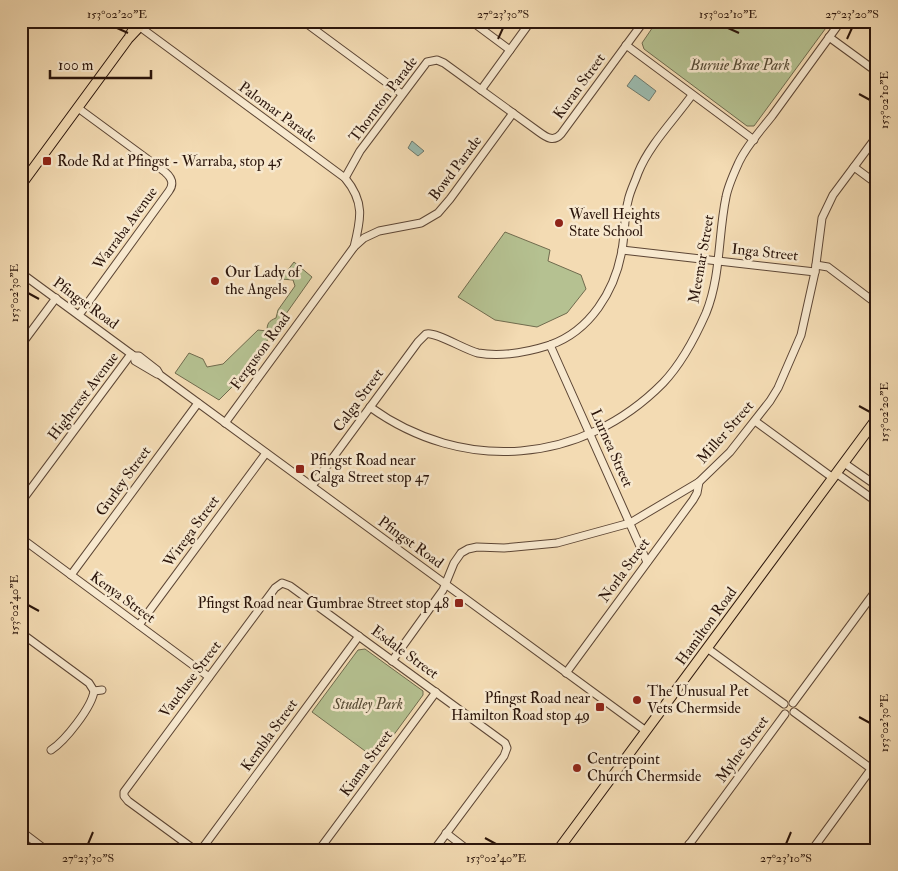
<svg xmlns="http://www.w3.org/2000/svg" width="898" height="871" font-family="'IM FELL Double Pica',serif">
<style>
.green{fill:#b5c191;stroke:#706b4e}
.water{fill:#9bbbaf;stroke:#6e796d}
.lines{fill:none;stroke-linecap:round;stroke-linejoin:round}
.minor-casing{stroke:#5d4635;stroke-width:9}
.major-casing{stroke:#2b150b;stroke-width:11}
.minor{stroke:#f7e8ce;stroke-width:7}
.major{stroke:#f3dbb3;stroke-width:9}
.ticks{fill:none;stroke:#2b150b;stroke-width:2}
.poi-dot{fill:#8f2418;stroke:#f7e8ce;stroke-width:2}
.labels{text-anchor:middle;stroke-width:5;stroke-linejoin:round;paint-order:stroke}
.park-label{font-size:15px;font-style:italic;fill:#544933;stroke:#f7e8ce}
.street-label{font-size:15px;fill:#2b150b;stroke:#f7e8ce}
.poi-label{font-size:15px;fill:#2b150b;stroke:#f7e8ce;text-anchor:start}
.neatline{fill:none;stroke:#2b150b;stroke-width:2}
.ticks-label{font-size:12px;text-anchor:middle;fill:#2b150b}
</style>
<rect width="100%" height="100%" fill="#f3dbb3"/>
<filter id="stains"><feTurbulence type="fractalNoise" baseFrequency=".004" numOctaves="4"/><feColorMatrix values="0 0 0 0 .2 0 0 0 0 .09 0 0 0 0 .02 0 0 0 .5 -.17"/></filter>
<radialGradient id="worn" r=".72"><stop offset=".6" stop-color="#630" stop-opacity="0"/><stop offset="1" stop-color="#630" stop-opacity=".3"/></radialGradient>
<g class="green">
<polygon points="657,21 831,21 754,126 747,126 644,49 642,43"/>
<polygon points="505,232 550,250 548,261 581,275 586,289 567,313 537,327 495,320 458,297"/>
<path d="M 294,262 L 312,277 L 240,379 L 219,400 L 175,373 L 189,353 L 203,359 L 207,367 L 223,364 L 258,330 L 267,331 C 267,323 269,321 276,318 L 278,310 L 295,286 L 293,280 L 281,279 Z"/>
<polygon points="365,649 423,691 423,695 376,759 312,712 358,650"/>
</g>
<g class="water">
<polygon points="635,75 656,91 649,101 627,86"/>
<polygon points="412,141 424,151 418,156 408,148"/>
</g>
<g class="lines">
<g class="minor-casing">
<g id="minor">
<polyline points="303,21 402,94"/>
<polyline points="471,21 510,50"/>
<path d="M 136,24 L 345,178 C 365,202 361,219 354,247"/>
<polyline points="829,37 877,72"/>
<polyline points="626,45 754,140"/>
<polyline points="481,90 531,21"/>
<path d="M 78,108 L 165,172 C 172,178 174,184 169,191 L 79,315"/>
<polyline points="854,167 877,184"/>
<path d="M 345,178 L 360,151 L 427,62 L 437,60 L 444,63 L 539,132 C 547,138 554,142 561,134 L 644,21"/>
<polyline points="622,250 815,272"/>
<polyline points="816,265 828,267 877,304"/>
<polyline points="21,273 134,356 139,356 157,370 160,375 646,731"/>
<polyline points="21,345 56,298"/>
<polyline points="550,345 647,562"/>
<polyline points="134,356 135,361 157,374"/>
<path d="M 370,407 C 463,474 582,465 663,383 C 682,363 695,338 706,313 C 721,276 718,235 726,197 C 728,186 734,173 739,162 C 747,145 761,130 772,116 C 795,84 818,53 841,21"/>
<polyline points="755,421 833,478"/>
<polyline points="225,423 354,247 364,238 379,231 421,223 438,213 450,199 513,113"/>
<polyline points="844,463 877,486"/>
<polyline points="836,473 877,502"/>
<path d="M 312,486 L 418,342 L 426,334 C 435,331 465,350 478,353 C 501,357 528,352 550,345 C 590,331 615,291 622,250 C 625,234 624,217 628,201 C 630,191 635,182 638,173 C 649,145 675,119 692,95"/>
<polyline points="21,502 131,354"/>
<polyline points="21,538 209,677"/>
<polyline points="71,575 198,403"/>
<polyline points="139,625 266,453"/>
<path d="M 21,633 L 89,683 L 94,691 C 92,707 65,741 51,750"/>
<polyline points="707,648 784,704"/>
<polyline points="392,661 443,590 454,563 461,553 468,549 477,547 504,548 557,543 630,523 699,482 730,452 770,401 778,388 801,335 815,272 822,218 833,195 877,136"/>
<polyline points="566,673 693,500 697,493 699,482"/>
<polyline points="94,691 102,690"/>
<polyline points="793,703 877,589"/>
<polyline points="794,712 877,773"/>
<polyline points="21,831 46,850"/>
<polyline points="446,833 468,850"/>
<polyline points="689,844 696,850"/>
<polyline points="195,850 128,801 124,796 124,792 275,588 282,583 290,586 505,743 507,748 504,756 434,850"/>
<polyline points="201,850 359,636"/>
<polyline points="319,850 436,692"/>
<polyline points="685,850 785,714"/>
<polyline points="812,850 877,761"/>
</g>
</g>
<g class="major-casing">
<g id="major">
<polyline points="130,35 138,21"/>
<polyline points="21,185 128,39 145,21"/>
<polyline points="558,850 877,418"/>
</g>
</g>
<use href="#minor" class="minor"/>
<use href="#major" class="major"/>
</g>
<path class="ticks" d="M 117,28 L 128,33M 728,28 L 739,33M 498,39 L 503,28M 847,39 L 852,28M 859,94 L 870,100M 28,293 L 39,299M 859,406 L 870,412M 28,605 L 39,611M 859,717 L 870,723M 485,838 L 496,844M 88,844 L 93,832M 786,844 L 791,832"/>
<g class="poi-dot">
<rect x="42" y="156" width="10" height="10" rx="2.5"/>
<circle cx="559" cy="223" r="5"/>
<circle cx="215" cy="281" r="5"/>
<rect x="295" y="464" width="10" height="10" rx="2.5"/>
<rect x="454" y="598" width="10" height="10" rx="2.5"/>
<circle cx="637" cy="700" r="5"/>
<rect x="595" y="702" width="10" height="10" rx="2.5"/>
<circle cx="577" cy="768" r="5"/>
</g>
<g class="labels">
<g class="park-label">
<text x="740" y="70">Burnie Brae Park</text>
<text x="368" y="709">Studley Park</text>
</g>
<g class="street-label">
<text transform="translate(579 86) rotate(-54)" y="5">Kuran Street</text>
<text transform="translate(383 99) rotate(-53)" y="5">Thornton Parade</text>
<text transform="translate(278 112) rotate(36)" y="5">Palomar Parade</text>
<text transform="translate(455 168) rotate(-53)" y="5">Bowd Parade</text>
<text transform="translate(125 228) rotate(-54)" y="5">Warraba Avenue</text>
<text transform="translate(765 252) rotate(6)" y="5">Inga Street</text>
<text transform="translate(701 259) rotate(-80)" y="5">Meemar Street</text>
<text transform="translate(86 303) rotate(36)" y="5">Pfingst Road</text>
<text transform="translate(260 351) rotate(-54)" y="5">Ferguson Road</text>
<text transform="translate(83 396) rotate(-53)" y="5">Highcrest Avenue</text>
<text transform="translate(358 400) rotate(-54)" y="5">Calga Street</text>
<text transform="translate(725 432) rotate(-49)" y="5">Miller Street</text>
<text transform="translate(612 448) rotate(66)" y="5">Lurnea Street</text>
<text transform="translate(123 481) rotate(-54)" y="5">Gurley Street</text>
<text transform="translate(191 531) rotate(-54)" y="5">Wirega Street</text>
<text transform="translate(411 542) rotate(36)" y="5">Pfingst Road</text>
<text transform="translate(624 570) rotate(-54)" y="5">Norla Street</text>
<text transform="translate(123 597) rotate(36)" y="5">Kenya Street</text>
<text transform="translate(706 626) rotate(-54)" y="5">Hamilton Road</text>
<text transform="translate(405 652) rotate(36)" y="5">Esdale Street</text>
<text transform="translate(190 679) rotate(-53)" y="5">Vaucluse Street</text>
<text transform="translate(269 735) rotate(-54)" y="5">Kembla Street</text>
<text transform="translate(742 749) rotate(-54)" y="5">Mylne Street</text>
<text transform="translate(366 763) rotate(-54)" y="5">Kiama Street</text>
</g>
<g class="poi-label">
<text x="57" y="166">Rode Rd at Pfingst - Warraba, stop 45</text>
<text x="569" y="219">Wavell Heights<tspan x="569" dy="17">State School</tspan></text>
<text x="225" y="277">Our Lady of<tspan x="225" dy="17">the Angels</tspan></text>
<text x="310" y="465">Pfingst Road near<tspan x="310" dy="17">Calga Street stop 47</tspan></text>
<text x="449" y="608" text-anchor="end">Pfingst Road near Gumbrae Street stop 48</text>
<text x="647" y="696">The Unusual Pet<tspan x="647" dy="17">Vets Chermside</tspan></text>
<text x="590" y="703" text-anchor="end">Pfingst Road near<tspan x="590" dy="17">Hamilton Road stop 49</tspan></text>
<text x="587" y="764">Centrepoint<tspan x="587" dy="17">Church Chermside</tspan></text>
</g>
</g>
<rect width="898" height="871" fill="none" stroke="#f3dbb3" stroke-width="55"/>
<path d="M50 70v8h101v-8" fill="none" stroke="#2b150b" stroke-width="2.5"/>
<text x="58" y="70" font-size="15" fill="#2b150b" stroke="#f7e8ce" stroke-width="4" paint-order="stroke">100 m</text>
<rect x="28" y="28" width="842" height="816" class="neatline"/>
<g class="ticks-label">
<text x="117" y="18">153°02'20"E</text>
<text x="503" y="18">27°23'30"S</text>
<text x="728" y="18">153°02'10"E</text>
<text x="852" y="18">27°23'20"S</text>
<text transform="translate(884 100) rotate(-90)" y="4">153°02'10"E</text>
<text transform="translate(14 293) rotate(-90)" y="4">153°02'30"E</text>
<text transform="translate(884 412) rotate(-90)" y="4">153°02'20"E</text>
<text transform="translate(14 605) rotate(-90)" y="4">153°02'40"E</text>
<text transform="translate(884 723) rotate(-90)" y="4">153°02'30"E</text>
<text x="88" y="862">27°23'30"S</text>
<text x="496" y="862">153°02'40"E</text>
<text x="786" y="862">27°23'10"S</text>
</g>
<rect width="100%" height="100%" filter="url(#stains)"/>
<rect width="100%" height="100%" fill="url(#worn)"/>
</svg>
